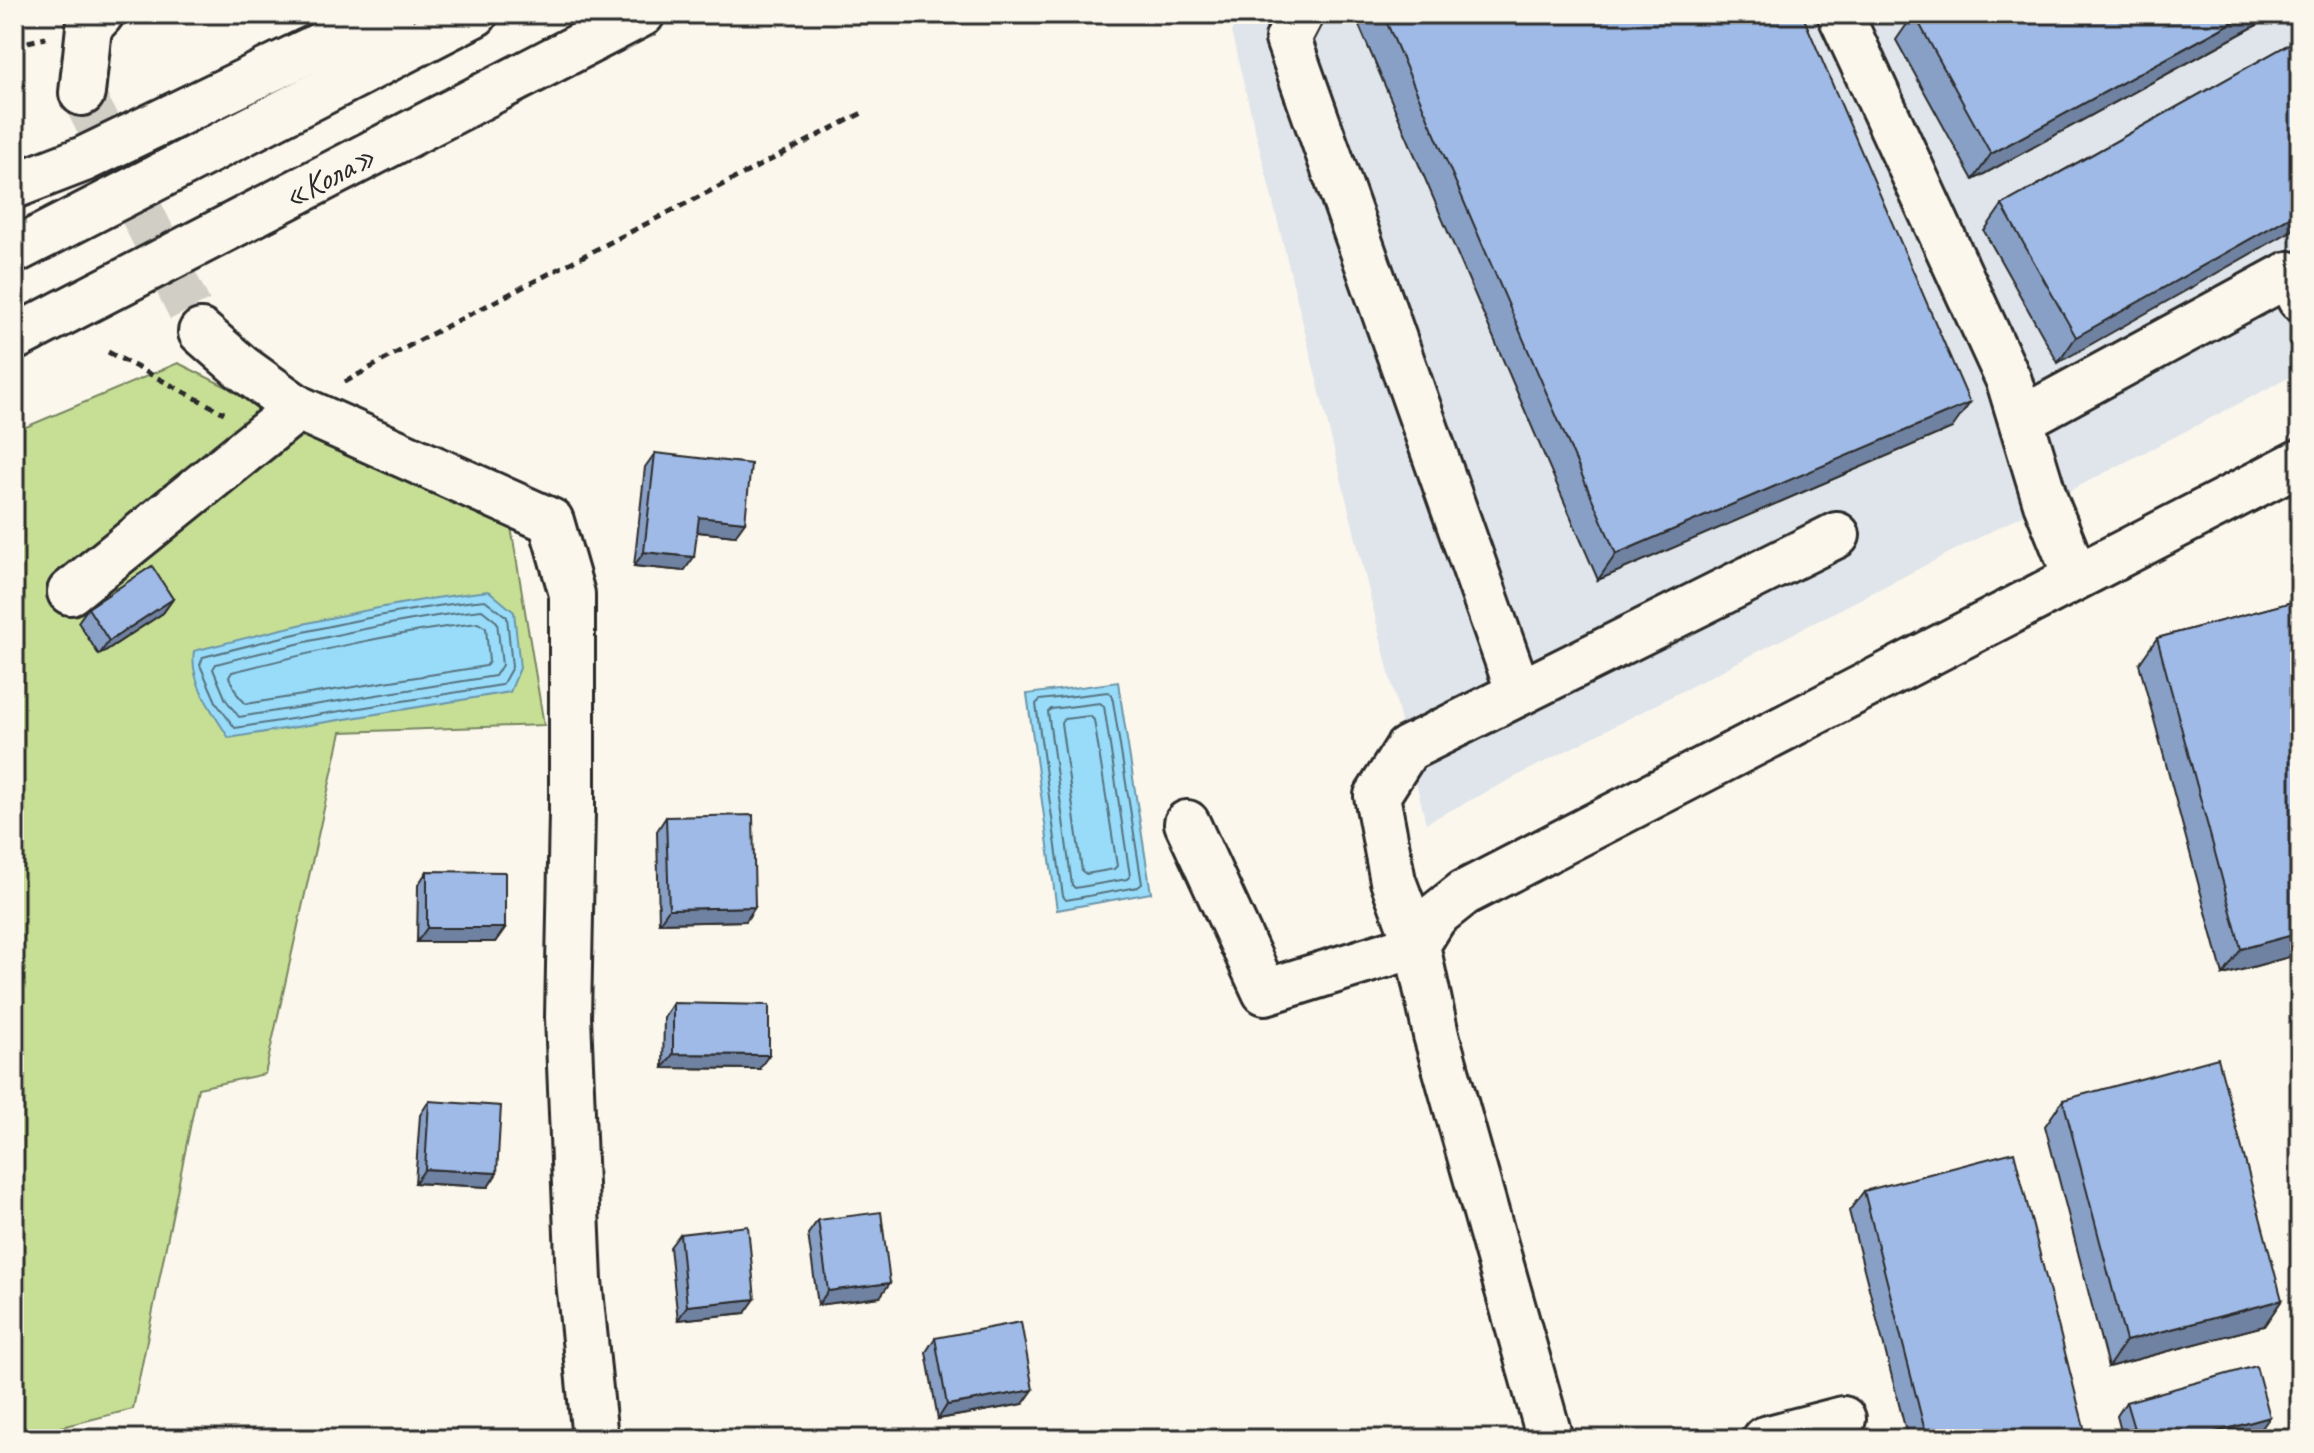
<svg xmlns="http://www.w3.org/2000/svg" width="2314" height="1453" font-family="Caveat,sans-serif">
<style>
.built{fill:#dfe5ea}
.green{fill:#c6df95;stroke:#788560;stroke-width:2}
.water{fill:#98dcfa;stroke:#6c95a7;stroke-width:2}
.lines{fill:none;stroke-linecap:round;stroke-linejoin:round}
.shore{stroke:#57727e;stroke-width:2}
.minor-tunnel{stroke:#d1cec5;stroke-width:44;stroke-dasharray:44 22;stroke-linecap:butt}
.minor-casing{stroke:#2b2b2b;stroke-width:50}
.major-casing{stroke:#2b2b2b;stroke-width:50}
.highway-casing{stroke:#2b2b2b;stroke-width:50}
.path{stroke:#2b2b2b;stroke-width:5;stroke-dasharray:8 6;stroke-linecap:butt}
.minor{stroke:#fbf7ec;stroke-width:44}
.major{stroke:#fbf7ec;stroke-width:44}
.highway{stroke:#fbf7ec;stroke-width:44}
.wall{fill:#89a0c6;stroke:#2b2b2b;stroke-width:2}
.shaded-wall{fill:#6f82a1;stroke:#2b2b2b;stroke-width:2}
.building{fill:#9fbae6;stroke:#2b2b2b;stroke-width:2}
.labels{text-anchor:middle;stroke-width:6;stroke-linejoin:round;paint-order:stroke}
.street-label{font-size:34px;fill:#2b2b2b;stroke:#fbf7ec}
</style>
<rect width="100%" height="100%" fill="#fbf7ec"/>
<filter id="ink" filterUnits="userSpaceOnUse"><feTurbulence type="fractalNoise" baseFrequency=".0125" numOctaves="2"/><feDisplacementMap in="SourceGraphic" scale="16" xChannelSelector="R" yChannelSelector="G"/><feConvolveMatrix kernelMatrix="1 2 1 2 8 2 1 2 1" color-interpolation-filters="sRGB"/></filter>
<g filter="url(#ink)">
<polygon class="built" points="1240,14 2300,14 2300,372 1426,823 1231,32"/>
<polygon class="green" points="178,363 511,527 544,725 341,732 265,1074 198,1088 133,1409 14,1439 14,432"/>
<g class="water">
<path d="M 489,591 L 514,612 L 520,668 L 510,692 L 229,738 C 213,713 189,681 194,651 C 291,626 389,602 489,591 Z"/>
<polygon points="1118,682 1151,893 1057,910 1027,694"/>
</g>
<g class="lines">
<g class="shore">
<path d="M 485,600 L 507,617 L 512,667 L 502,685 L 235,728 L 217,704 L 200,665 L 203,657 C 296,633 389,610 485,600 Z"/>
<path d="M 482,610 L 497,622 L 502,665 L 495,676 L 239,717 L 226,700 L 213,669 L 216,664 C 303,642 392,620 482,610 Z"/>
<path d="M 478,623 L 486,628 L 489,662 L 486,666 L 246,704 L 237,694 L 229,677 L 232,672 C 313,652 395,632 478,623 Z"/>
<polygon points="1108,692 1112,695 1142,884 1138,887 1066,900 1063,896 1036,704 1040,700"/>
<polygon points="1100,703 1104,706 1130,876 1127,879 1075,888 1072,885 1048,712 1051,709"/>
<polygon points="1090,716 1094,720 1117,866 1114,869 1086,874 1082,871 1061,723 1064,719"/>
</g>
<polyline class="minor-tunnel" points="82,93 201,332"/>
<g class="minor-casing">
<g id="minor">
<polyline points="1301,14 1288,39 1519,693"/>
<polyline points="1840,14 2009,381 2046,503 2076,577"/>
<polyline points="82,93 89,27 101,14"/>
<polyline points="201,332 241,367 298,408 551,521 572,594 572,812 568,1017 579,1281 595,1439"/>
<polyline points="2022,419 2289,274 2300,299"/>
<polyline points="70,592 298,408"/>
<polyline points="1187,823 1265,992 1417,945 1393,881 1377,796 1407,749 1837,535"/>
<polyline points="1550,1439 1436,1035 1417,945 1435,916 1464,893 2300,462"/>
<polyline points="1765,1439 1843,1419"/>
</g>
</g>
<g class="major-casing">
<polyline id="major" points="14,186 84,159 379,17 392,14"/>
</g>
<g class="highway-casing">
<g id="highway">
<polyline points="14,251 475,14"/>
<path id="s1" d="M 14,338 L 642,14"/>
</g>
</g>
<g class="path">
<polyline points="14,45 46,38"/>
<polyline points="108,352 224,413"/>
<polyline points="345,382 416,342 866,111"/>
</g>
<use href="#minor" class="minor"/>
<use href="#major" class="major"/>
<use href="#highway" class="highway"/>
</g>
<g class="wall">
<polygon points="1354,14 1802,14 1952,428 1598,580"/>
<polygon points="1914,14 2277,14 1973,180 1896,40"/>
<polygon points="2300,38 2058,363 1984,231 2002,205"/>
<polygon points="655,453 735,536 697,532 684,571 634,566 645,467"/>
<polygon points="173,599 163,613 99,655 78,622 88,608"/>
<polygon points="2300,600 2300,954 2223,975 2139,664 2157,638"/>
<polygon points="666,817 755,907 746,921 659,923 657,831"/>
<polygon points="427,871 505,928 495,942 417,942 418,885"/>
<polygon points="673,1003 759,1069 663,1068 664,1017"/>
<polygon points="2063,1100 2282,1300 2264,1326 2108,1367 2045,1126"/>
<polygon points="429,1101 497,1173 488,1187 415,1183 420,1115"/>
<polygon points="1864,1191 2087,1439 1908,1439 1849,1211"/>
<polygon points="818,1220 880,1297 818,1305 808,1234"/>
<polygon points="680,1234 745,1313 678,1320 670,1247"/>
<polygon points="935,1338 1023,1404 938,1419 926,1352"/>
<polygon points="2126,1402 2260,1431 2230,1439 2123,1439 2117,1416"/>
</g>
<g class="shaded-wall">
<polygon points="2248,14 2277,14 1973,180 1991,154"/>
<polygon points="2300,211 2300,226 2058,363 2076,337"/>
<polygon points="1970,403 1952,428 1598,580 1616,554"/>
<polygon points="699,517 745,522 735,536 689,531"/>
<polygon points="644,552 694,557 684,571 634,566"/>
<polygon points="173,599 163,613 99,655 109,641"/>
<polygon points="755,907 746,921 659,923 669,909"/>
<polygon points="427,928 505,928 495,942 417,942"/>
<polygon points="2300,933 2300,954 2223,975 2241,949"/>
<polygon points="673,1054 769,1055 759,1069 663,1068"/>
<polygon points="425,1169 497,1173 488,1187 415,1183"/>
<polygon points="890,1283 880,1297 818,1305 828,1291"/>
<polygon points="755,1299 745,1313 678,1320 687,1306"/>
<polygon points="2282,1300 2264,1326 2108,1367 2126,1341"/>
<polygon points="1033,1390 1023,1404 938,1419 947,1405"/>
<polygon points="2270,1417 2260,1431 2230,1439 2190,1439"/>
</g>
<g class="building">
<polygon points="1383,14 1802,14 1970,403 1616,554"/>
<polygon points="1914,14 2248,14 1991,154"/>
<polygon points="2300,38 2300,211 2076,337 2002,205"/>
<polygon points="655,453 751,464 745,522 699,517 694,557 644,552"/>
<polygon points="152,566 173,599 109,641 88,608"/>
<polygon points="2300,600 2300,933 2241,949 2157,638"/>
<polygon points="753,815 755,907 669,909 666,817"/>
<polygon points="427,871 505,872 505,928 427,928"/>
<polygon points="673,1003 769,1005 769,1055 673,1054"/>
<polygon points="2218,1058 2282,1300 2126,1341 2063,1100"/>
<polygon points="429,1101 501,1106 497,1173 425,1169"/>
<polygon points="2014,1152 2087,1439 1927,1439 1864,1191"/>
<polygon points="881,1212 890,1283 828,1291 818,1220"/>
<polygon points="748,1226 755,1299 687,1306 680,1234"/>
<polygon points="1021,1322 1033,1390 947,1405 935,1338"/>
<polygon points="2256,1366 2270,1417 2190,1439 2137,1439 2126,1402"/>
</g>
</g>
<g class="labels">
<g class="street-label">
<text dy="12" stroke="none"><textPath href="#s1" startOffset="354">«Кола»</textPath></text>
</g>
</g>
<rect width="2314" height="1453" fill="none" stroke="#fbf7ec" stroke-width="48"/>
<rect x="24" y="24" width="2266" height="1405" fill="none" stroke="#2b2b2b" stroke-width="3" filter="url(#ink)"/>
</svg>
